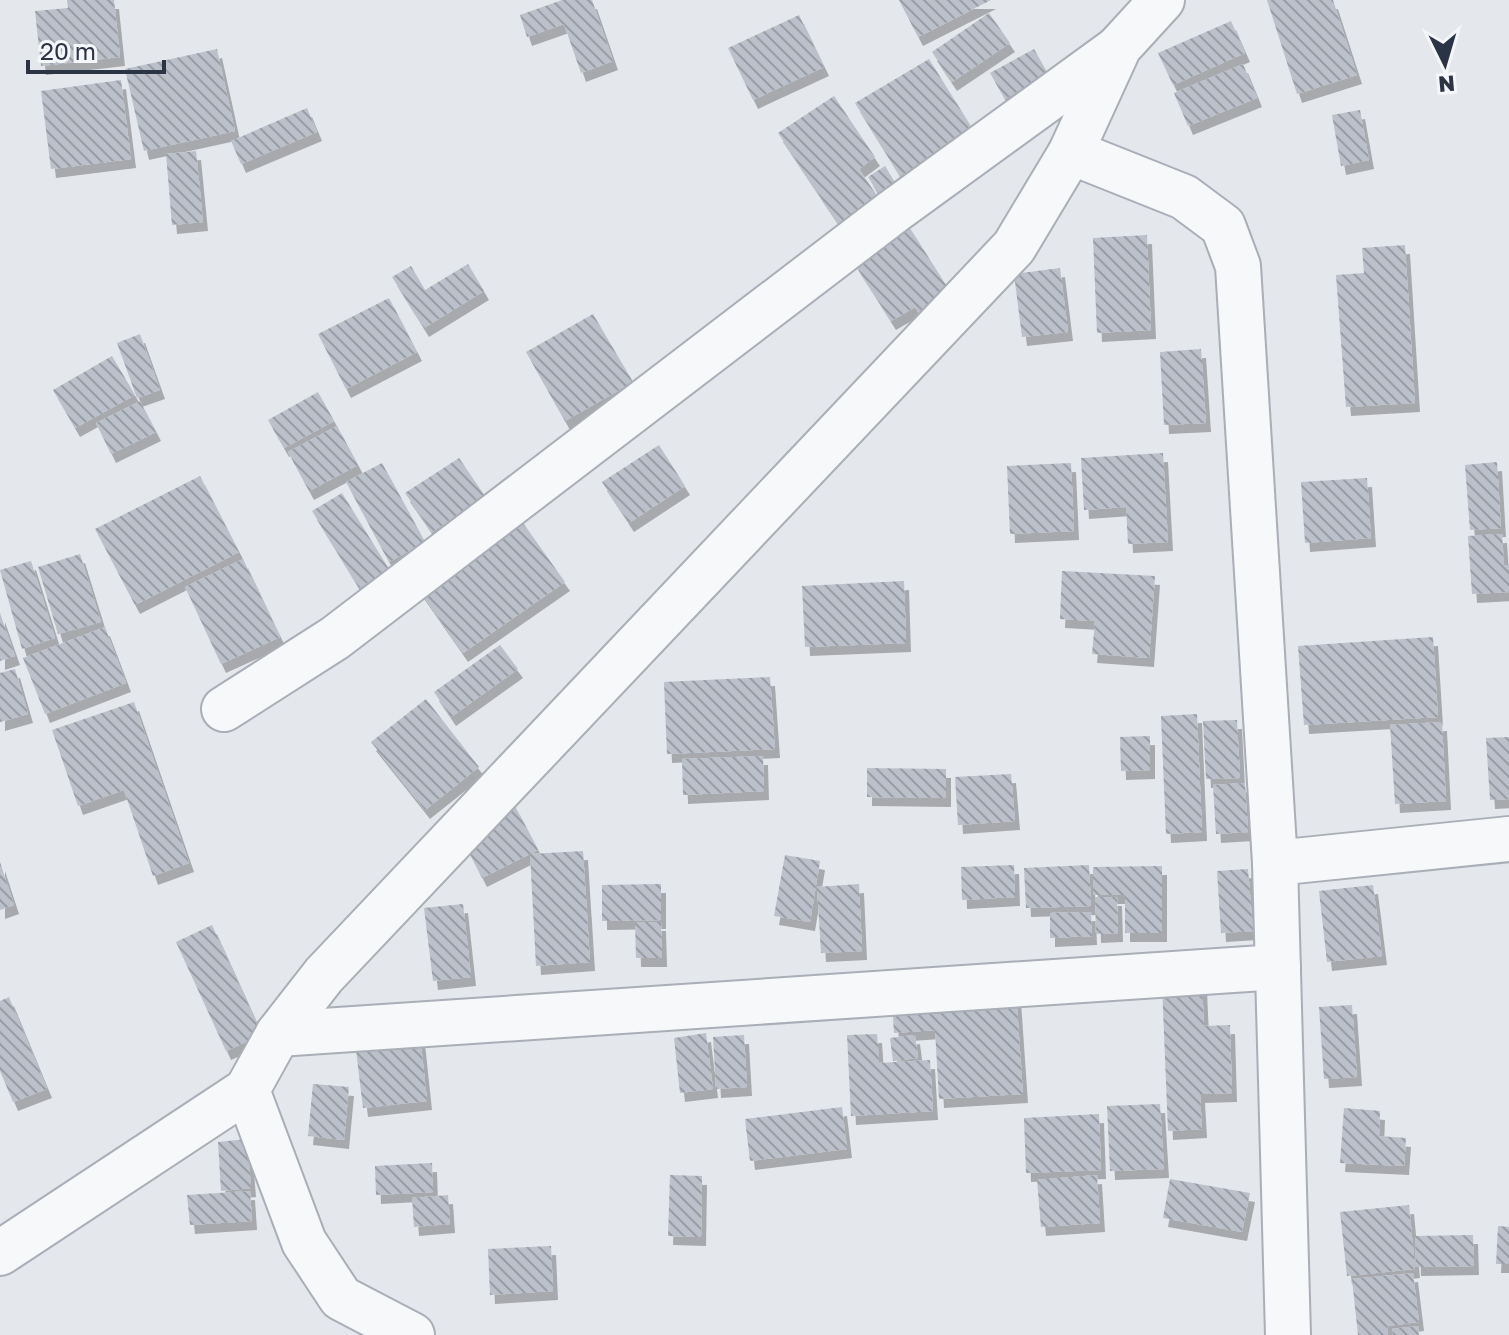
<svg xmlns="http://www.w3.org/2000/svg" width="1509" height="1335" font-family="'Golos Text',sans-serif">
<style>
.building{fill:url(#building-back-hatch);filter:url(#shadow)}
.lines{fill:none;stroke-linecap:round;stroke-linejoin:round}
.minor-casing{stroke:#a9aeb7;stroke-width:48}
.minor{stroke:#f7f8fa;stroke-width:44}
</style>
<defs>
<pattern id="building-back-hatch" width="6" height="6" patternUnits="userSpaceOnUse" patternTransform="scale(2)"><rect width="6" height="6" fill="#bbc0ca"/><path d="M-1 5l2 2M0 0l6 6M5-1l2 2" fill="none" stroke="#989da6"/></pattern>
<filter id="shadow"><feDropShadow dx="5" dy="9" stdDeviation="0" flood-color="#0004"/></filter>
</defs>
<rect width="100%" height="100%" fill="#e4e7ec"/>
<g class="building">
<polygon points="67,0 114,0 120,57 41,66 35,11 68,8"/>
<polygon points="562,0 592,0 613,61 581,73 564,24 527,37 520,15"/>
<polygon points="899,0 991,0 918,37"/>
<polygon points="1267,0 1333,0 1357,75 1297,94"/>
<polygon points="989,13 1010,43 952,82 932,52"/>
<polygon points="799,15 824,67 753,100 728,48"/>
<polygon points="1231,21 1245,53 1173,85 1158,53"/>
<polygon points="217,49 235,131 144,151 125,69"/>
<polygon points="1034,49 1048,74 1005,99 990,73"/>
<polygon points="929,59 974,131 900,176 855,103"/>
<polygon points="1243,64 1257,98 1188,126 1174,93"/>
<polygon points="121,80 131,159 51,169 41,91"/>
<polygon points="834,96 875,157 859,169 880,200 840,226 778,133"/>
<polygon points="307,108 317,132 241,164 231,141"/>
<polygon points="1360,110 1369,160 1341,166 1332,115"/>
<polygon points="196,151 203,222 172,225 166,154"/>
<polygon points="885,166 896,184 879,195 868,177"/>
<polygon points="908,225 955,299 923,319 915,307 891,321 853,261"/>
<polygon points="1147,235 1151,330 1097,333 1093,238"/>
<polygon points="1405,245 1415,403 1346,407 1336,275 1364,273 1362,248"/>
<polygon points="468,264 484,291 424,328 392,277 411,266 425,290"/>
<polygon points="1060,268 1068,332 1022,337 1014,274"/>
<polygon points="389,298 417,352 346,389 318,334"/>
<polygon points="593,314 633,382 565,421 526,352"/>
<polygon points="140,334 160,390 137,398 117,343"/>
<polygon points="1201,349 1206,423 1164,425 1160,352"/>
<polygon points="112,356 135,395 75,428 53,390"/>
<polygon points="318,392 334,421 284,448 268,420"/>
<polygon points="140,401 156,432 111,454 96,423"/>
<polygon points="337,426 358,465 309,491 288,452"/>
<polygon points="659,445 685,486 629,523 602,482"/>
<polygon points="1163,453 1168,542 1128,544 1126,507 1084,510 1081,458"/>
<polygon points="459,458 485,496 432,532 405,493"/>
<polygon points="1497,462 1501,528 1470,530 1465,465"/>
<polygon points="382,463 425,542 389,562 346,482"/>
<polygon points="1071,463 1074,531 1010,534 1007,466"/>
<polygon points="200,476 239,552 135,605 95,529"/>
<polygon points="1367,478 1371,538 1305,543 1301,482"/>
<polygon points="342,493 389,569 359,588 312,511"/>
<polygon points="516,513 565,582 463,653 415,584"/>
<polygon points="1502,534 1504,565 1509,565 1509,592 1472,594 1468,536"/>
<polygon points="80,554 101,622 58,634 38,567"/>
<polygon points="243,559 280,637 221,664 185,587"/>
<polygon points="31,561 55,638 22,649 0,570"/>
<polygon points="1062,571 1155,576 1149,658 1092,654 1095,621 1060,619"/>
<polygon points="904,581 906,643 805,647 802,586"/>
<polygon points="0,613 15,656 0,661"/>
<polygon points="105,627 126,683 45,714 23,658"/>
<polygon points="1433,637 1438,717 1304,725 1298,646"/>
<polygon points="500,645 518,669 451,717 434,692"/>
<polygon points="15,669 28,714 0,722 0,673"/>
<polygon points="770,677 775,749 667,754 664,682"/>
<polygon points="426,699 479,767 425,810 371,742"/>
<polygon points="134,702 189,863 153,876 124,790 78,806 52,730"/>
<polygon points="1197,714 1202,832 1166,834 1161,716"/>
<polygon points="1237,720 1240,778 1206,779 1203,721"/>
<polygon points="1442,722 1446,801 1395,804 1390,725"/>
<polygon points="1150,736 1150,770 1121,771 1120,737"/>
<polygon points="1509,737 1509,799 1490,800 1486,738"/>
<polygon points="763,756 764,791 683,795 682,759"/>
<polygon points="867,768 946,769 946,798 867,797"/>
<polygon points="1011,774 1015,821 958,825 955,777"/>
<polygon points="1245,783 1248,832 1216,834 1213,785"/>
<polygon points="515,806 538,850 482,878 460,835"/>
<polygon points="583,851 590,962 536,966 530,854"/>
<polygon points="785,855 820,861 810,922 774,916"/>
<polygon points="0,862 14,905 0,910"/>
<polygon points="1014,865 1015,897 962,900 961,867"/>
<polygon points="1089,865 1091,906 1026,908 1024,868"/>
<polygon points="1162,866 1162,933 1125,933 1125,895 1093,895 1093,867"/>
<polygon points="1248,869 1253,931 1221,933 1217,871"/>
<polygon points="661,884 661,920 602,921 602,885"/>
<polygon points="859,884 862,951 821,953 817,887"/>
<polygon points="1373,885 1382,956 1327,962 1319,891"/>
<polygon points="1095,897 1117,897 1118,933 1096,934"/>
<polygon points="463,904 471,977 433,981 424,908"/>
<polygon points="1091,912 1092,936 1050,938 1050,913"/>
<polygon points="635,922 661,922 662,958 636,958"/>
<polygon points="212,925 262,1035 226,1051 176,942"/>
<polygon points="1202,982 1204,1026 1230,1025 1232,1093 1200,1094 1202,1129 1168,1131 1162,984"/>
<polygon points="1016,993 1023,1094 939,1099 935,1030 894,1033 892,1001"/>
<polygon points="9,997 47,1089 13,1102 0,1071 0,1001"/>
<polygon points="1352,1005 1357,1077 1324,1079 1319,1007"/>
<polygon points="706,1033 713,1089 680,1093 674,1038"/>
<polygon points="877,1034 879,1063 930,1060 933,1111 851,1116 847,1035"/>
<polygon points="420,1035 427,1101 363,1108 355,1042"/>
<polygon points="744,1035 747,1087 716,1089 713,1037"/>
<polygon points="915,1035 918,1058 893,1061 890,1038"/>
<polygon points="313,1084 349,1087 344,1140 308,1136"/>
<polygon points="1160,1104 1164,1169 1110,1171 1107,1106"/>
<polygon points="842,1107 847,1149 750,1161 745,1119"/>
<polygon points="1344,1108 1380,1111 1379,1136 1406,1138 1404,1166 1340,1163"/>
<polygon points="1099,1114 1101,1170 1026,1173 1024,1118"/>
<polygon points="247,1139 251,1188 221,1191 218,1142"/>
<polygon points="432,1163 433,1192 376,1195 375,1166"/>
<polygon points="670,1175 702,1176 701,1237 668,1236"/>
<polygon points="1097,1175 1100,1223 1041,1227 1037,1180"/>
<polygon points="1170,1179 1250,1193 1242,1232 1163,1218"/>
<polygon points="250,1191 252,1221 190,1225 187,1195"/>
<polygon points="448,1195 450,1224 414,1227 412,1198"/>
<polygon points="1409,1205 1415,1269 1347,1276 1340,1212"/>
<polygon points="1498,1226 1509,1227 1509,1264 1496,1264"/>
<polygon points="1473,1235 1474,1266 1416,1267 1415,1236"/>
<polygon points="551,1246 553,1291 490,1295 488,1249"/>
<polygon points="1413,1273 1419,1322 1387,1326 1388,1335 1358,1335 1352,1279"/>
<polygon points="1418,1326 1419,1335 1393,1335 1392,1329"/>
</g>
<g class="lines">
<g class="minor-casing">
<g id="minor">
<polyline points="1071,152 1184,197 1223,226 1238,266 1275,863 1288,1335"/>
<polyline points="224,709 335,638 894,211 1117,49"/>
<polyline points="1275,863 1509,839"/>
<polyline points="278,1034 1278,967"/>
<polyline points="247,1090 304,1242 341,1298 412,1335"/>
<polyline points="0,1253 247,1090 278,1034 324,975 1014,247 1071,152 1119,47 1162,0"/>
</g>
</g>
<use href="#minor" class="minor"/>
</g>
<g transform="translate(1445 64) rotate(175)" stroke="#f4f6f9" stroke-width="6" paint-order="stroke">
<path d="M0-6L14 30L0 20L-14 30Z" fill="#2b3445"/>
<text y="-12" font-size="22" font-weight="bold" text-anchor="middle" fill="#2b3445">N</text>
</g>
<path d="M28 60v12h136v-12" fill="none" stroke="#2b3445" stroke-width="4"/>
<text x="40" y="60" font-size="24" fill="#2b3445" stroke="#f4f6f9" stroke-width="6" paint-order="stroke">20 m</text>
</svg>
